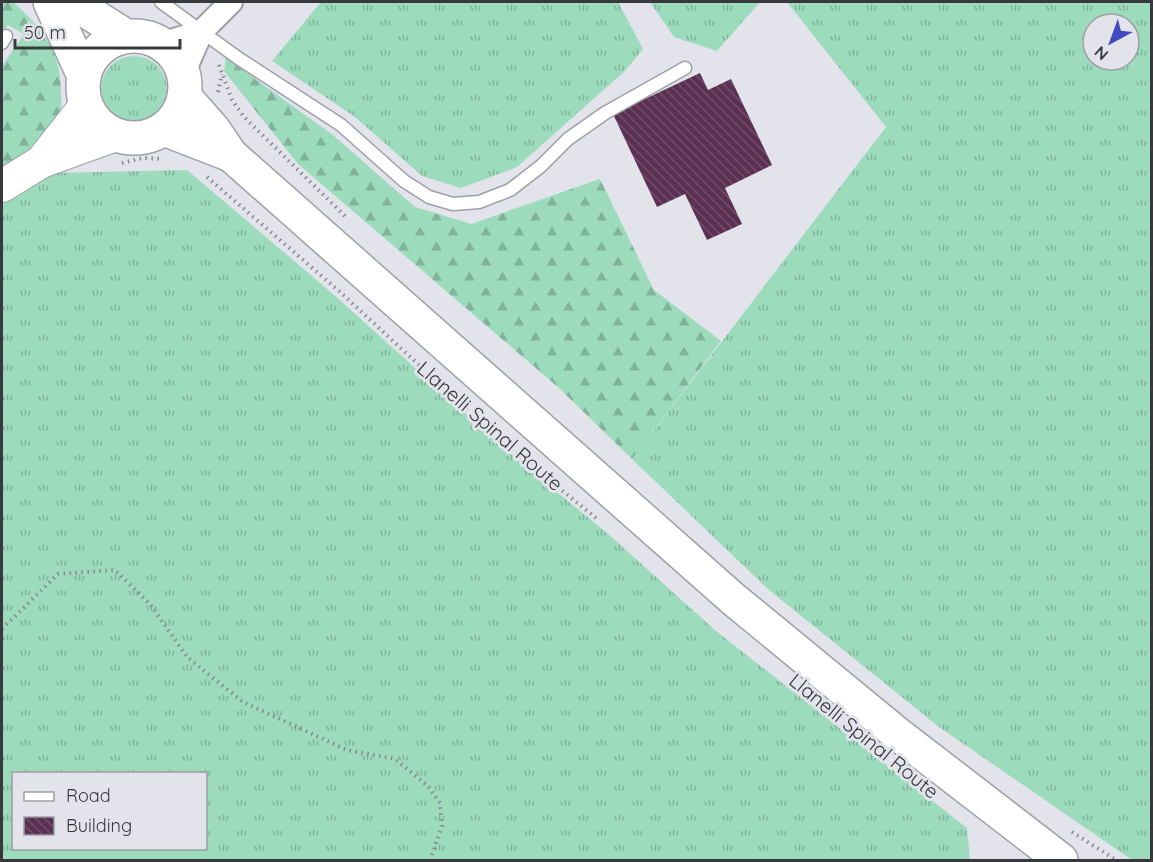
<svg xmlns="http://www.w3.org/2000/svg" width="1153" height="862" font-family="Quicksand,sans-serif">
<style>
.grass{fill:url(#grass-tufts);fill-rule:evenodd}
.forest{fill:url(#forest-firs)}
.building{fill:url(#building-back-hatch)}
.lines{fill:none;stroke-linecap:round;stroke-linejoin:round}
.lane-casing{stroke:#9e9fa7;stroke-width:15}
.street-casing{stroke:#9e9fa7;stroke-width:26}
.secondary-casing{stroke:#9e9fa7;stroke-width:34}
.highway-casing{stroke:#9e9fa7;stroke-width:36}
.path{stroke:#88898e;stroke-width:4;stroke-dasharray:1.5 4.5;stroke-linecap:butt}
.lane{stroke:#fff;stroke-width:12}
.street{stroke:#fff;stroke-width:22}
.secondary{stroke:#fff;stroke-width:32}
.highway{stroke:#fff;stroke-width:33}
.labels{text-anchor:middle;stroke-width:6;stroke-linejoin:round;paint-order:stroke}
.street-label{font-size:20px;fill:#38393c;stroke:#e2e3eb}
</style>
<defs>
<pattern id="grass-tufts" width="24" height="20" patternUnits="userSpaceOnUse" patternTransform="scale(1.5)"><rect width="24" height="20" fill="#9cdcbc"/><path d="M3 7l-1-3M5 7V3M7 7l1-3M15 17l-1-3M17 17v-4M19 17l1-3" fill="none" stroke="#80b39a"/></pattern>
<pattern id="forest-firs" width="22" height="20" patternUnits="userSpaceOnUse" patternTransform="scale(1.5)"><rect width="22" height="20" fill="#9cdcbc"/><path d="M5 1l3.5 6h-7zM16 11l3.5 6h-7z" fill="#80b39a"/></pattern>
<pattern id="building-back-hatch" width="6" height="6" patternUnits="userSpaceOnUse" patternTransform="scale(1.5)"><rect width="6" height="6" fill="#5c3053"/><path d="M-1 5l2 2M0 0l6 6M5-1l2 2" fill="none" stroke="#714e6a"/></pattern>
</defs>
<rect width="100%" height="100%" fill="#e2e3eb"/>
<g class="grass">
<polygon points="321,2 618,2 643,49 625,71 517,167 461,188 422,176 355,117 272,61"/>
<polygon points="650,2 760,2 717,51 674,37"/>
<path d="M 787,2 L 1151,2 L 1151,860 L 1132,860 L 939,727 L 769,590 L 632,459 L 886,127 ZM 1093,24 L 1129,24 L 1129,60 L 1093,60 Z"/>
<circle cx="134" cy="89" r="33"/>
<path d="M 187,170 L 333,294 L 514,457 L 607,533 L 716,631 L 967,828 L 970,860 L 2,860 L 2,204 L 52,173 ZM 14,774 L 206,774 L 206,848 L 14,848 Z"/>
</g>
<g class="forest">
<path d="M 2,2 L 13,2 C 43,29 61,50 61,93 C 61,99 62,110 60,116 C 51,140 21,154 2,168 L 2,66 L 24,34 L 8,25 L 2,32 Z"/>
<polygon points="226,58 333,135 415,207 471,224 600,179 654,290 721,341 632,459 559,388 298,164 224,71"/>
</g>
<polygon class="building" points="700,73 708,90 731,79 772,165 725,188 742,224 707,240 685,194 657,207 613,114"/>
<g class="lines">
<g class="lane-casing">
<g id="lane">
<polyline points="161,2 238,58 341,125 404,181 429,197 453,204 479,202 510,190 541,166 568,139 605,113 685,68"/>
<polyline points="2,43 6,36"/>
</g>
</g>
<g class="street-casing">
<g id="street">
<polyline points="162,44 202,31"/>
<polyline points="183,74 202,31 231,2"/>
</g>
</g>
<g class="secondary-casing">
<g id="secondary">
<polyline points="41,162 86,105"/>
<polyline points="2,186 41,162 116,135"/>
</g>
</g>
<g class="highway-casing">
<g id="highway">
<polyline points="50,2 84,76"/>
<polyline points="72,2 126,36"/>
<circle cx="134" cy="87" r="51"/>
<polyline points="184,96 214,130 231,155 732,598 895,732 1061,860"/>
<polyline points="164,129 231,155"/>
</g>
</g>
<g class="path">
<polyline points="219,65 232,100 244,117 347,218"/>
<polyline points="218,92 222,74"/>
<polyline points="122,163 143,158 162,159"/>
<polyline points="207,177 339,291 500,440 596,518"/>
<polyline points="2,629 58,574 115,570 150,604 187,657 243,702 347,750 395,759 428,786 440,803 442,826 430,860"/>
<polyline points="1072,832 1116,860"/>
</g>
<use href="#lane" class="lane"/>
<use href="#street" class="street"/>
<use href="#secondary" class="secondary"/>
<use href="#highway" class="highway"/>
</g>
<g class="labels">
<g class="street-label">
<text transform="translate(490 426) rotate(41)" y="7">Llanelli Spinal Route</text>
<text transform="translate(864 736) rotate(39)" y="7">Llanelli Spinal Route</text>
</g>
</g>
<rect width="1153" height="862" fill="none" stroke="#38393c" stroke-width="6"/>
<rect x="12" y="772" width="195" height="78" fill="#e2e3eb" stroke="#9e9fa5" stroke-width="1.5"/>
<rect x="24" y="792" width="30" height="9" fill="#ffffff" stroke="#9e9fa5" stroke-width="1.5"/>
<text x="66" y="802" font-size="18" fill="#38393c">Road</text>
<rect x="24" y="817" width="30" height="18" fill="url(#building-back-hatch)" stroke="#9e9fa5" stroke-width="1.5"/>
<text x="66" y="832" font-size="18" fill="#38393c">Building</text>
<g transform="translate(1111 42) rotate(221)"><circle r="28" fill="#e2e3eb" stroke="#9e9fa5" stroke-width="1.5"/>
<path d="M0-4.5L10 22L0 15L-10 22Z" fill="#414bbf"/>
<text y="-9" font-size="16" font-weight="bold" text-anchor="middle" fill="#38393c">N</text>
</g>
<path d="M15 39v9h165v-9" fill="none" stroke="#38393c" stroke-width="3"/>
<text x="24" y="39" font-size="18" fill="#38393c" stroke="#e2e3eb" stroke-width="4.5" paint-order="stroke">50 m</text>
</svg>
